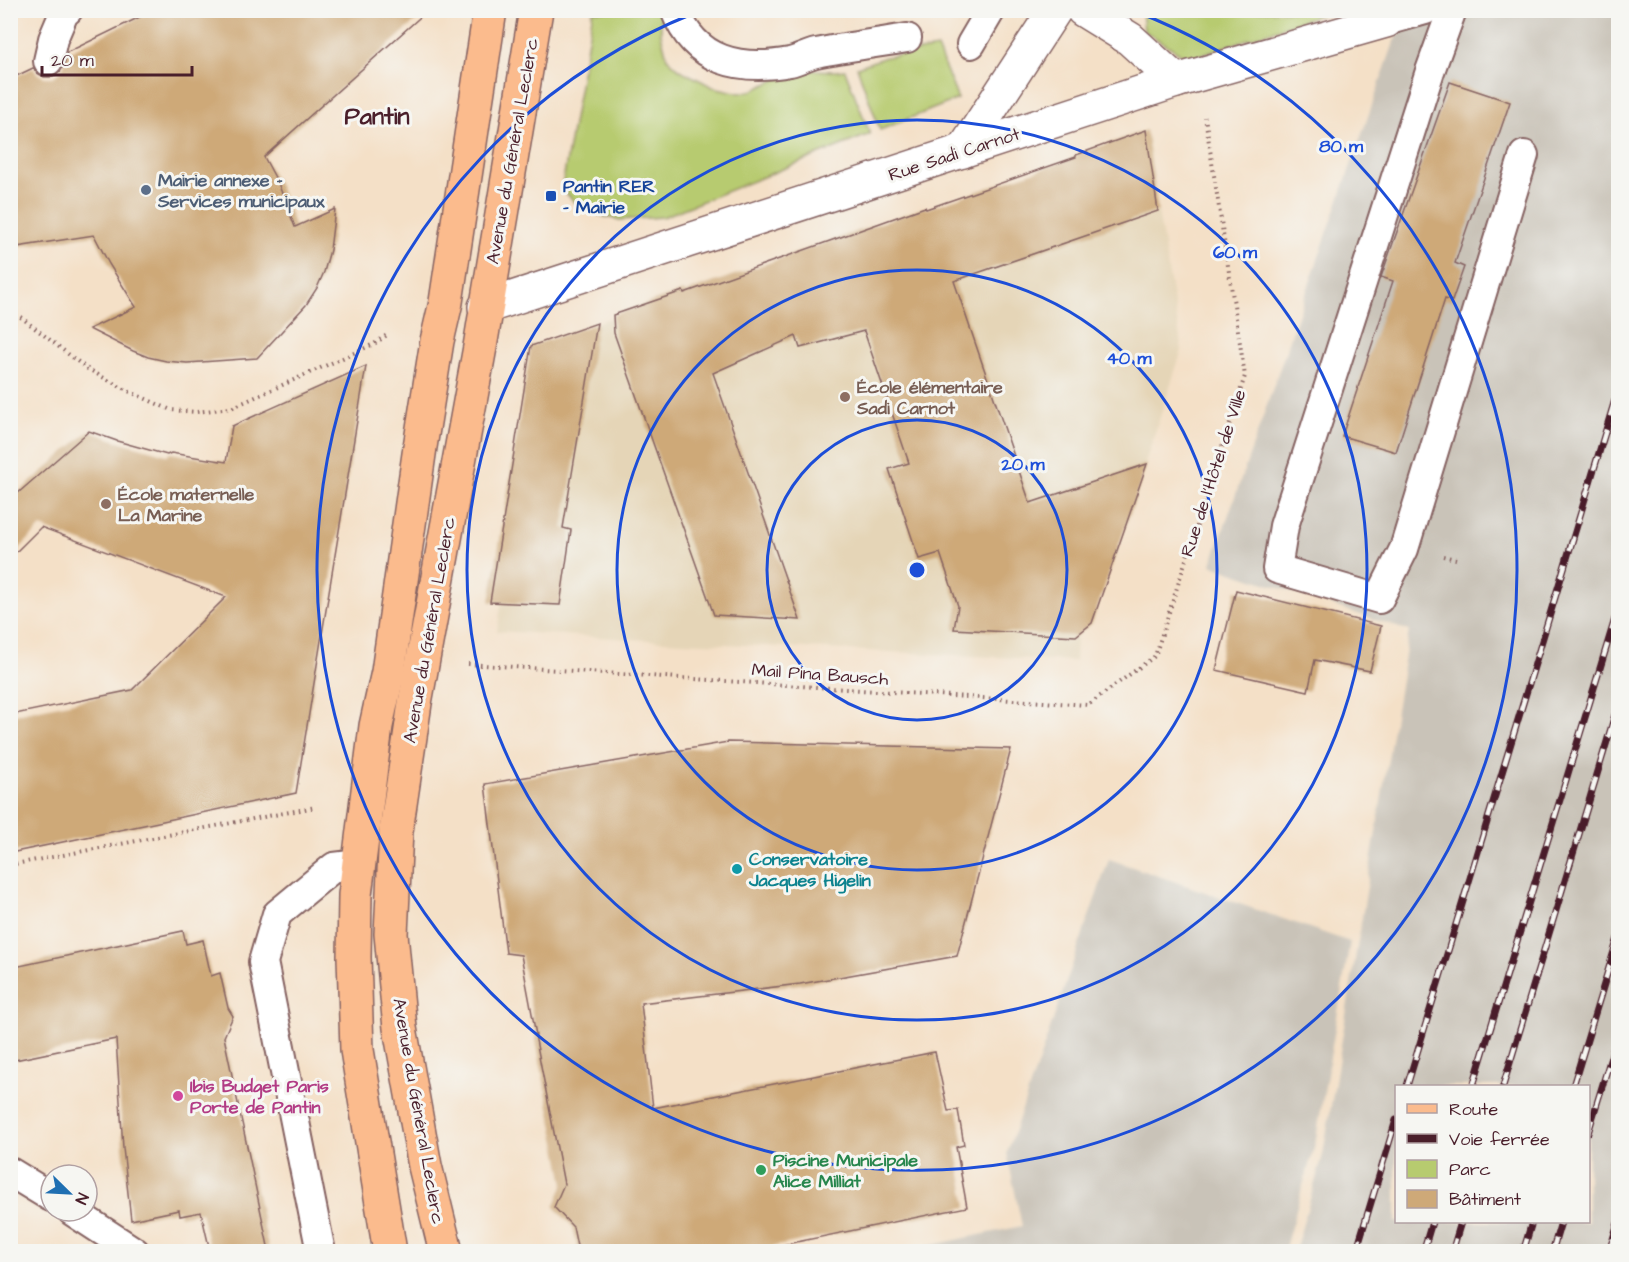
<svg xmlns="http://www.w3.org/2000/svg" width="1629" height="1262" font-family="'Architects Daughter',sans-serif">
<style>
.built{fill:#e5d5b7}
.industrial{fill:#c9c3b8;fill-rule:evenodd}
.green{fill:#b7cb6f;stroke:#80754d;stroke-width:1.5}
.building{fill:#cea978}
.lines{fill:none;stroke-linecap:round;stroke-linejoin:round}
.lane-casing{stroke:#866362;stroke-width:32}
.street-casing{stroke:#866362;stroke-width:36}
.primary-casing{stroke:#866362;stroke-width:36}
.path{stroke:#866362;stroke-width:4;stroke-dasharray:1.5 4.5;stroke-linecap:butt}
.lane{stroke:#fff;stroke-width:28}
.street{stroke:#fff;stroke-width:33}
.primary{stroke:#fbbb8d;stroke-width:33}
.rail-casing{stroke:#4a1f2b;stroke-width:7}
.rail{stroke:#f6f6f2;stroke-width:4.5;stroke-dasharray:14;stroke-linecap:butt}
.ring{fill:none;stroke:#1d4ed8;stroke-width:3}
.service-dot{fill:#5c6f8a;stroke:#f6f6f2;stroke-width:2}
.transit-dot{fill:#1a4fb4;stroke:#f6f6f2;stroke-width:2}
.education-dot{fill:#8d6e63;stroke:#f6f6f2;stroke-width:2}
.culture-dot{fill:#0f9aa8;stroke:#f6f6f2;stroke-width:2}
.hotel-dot{fill:#d1479c;stroke:#f6f6f2;stroke-width:2}
.leisure-dot{fill:#2e9e5b;stroke:#f6f6f2;stroke-width:2}
.labels{text-anchor:middle;stroke-width:6;stroke-linejoin:round;paint-order:stroke}
.street-label{font-size:18px;fill:#4a1f2b;stroke:#f6f6f2}
.service-label{font-size:18px;font-weight:bold;fill:#4e5e75;stroke:#f6f6f2;text-anchor:start}
.transit-label{font-size:18px;font-weight:bold;fill:#164399;stroke:#f6f6f2;text-anchor:start}
.education-label{font-size:18px;font-weight:bold;fill:#785e54;stroke:#f6f6f2;text-anchor:start}
.culture-label{font-size:18px;font-weight:bold;fill:#0d838f;stroke:#f6f6f2;text-anchor:start}
.hotel-label{font-size:18px;font-weight:bold;fill:#b23c85;stroke:#f6f6f2;text-anchor:start}
.leisure-label{font-size:18px;font-weight:bold;fill:#27864d;stroke:#f6f6f2;text-anchor:start}
.district-label{font-size:24px;font-weight:bold;fill:#4a1f2b;stroke:#f6f6f2}
.centre{fill:#1d4ed8;stroke:#f6f6f2;stroke-width:3}
.ring-label{font-size:18px;text-anchor:middle;font-weight:bold;fill:#1d4ed8;stroke:#f6f6f2;stroke-width:6;stroke-linejoin:round;paint-order:stroke}
</style>
<rect width="100%" height="100%" fill="#f6f6f2"/>
<filter id="ink" filterUnits="userSpaceOnUse"><feTurbulence type="fractalNoise" baseFrequency=".0167" numOctaves="2"/><feDisplacementMap in="SourceGraphic" scale="12" xChannelSelector="R" yChannelSelector="G"/><feConvolveMatrix kernelMatrix="1 2 1 2 8 2 1 2 1" color-interpolation-filters="sRGB"/></filter>
<filter id="wash" filterUnits="userSpaceOnUse"><feTurbulence type="fractalNoise" baseFrequency=".008" numOctaves="4" result="noise"/><feDisplacementMap in="SourceGraphic" scale="24" xChannelSelector="R" yChannelSelector="G"/><feGaussianBlur stdDeviation="1.35" result="paint"/><feColorMatrix in="noise" values="0 0 0 0 0 0 0 0 0 0 0 0 0 0 0 0 0 1.4 0 .05"/><feComposite in="paint" operator="in"/></filter>
<g filter="url(#wash)">
<rect width="100%" height="100%" fill="#f4e0c7"/>
<polygon class="built" points="1139,133 1148,138 1158,211 1182,350 1145,463 1147,464 1092,623 1076,636 1075,661 682,642 497,631 502,602 492,592 531,346 613,317 613,315 683,291 685,293 925,207 927,209 1076,157"/>
<g class="industrial">
<path d="M 1405,11 L 1618,11 L 1618,1251 L 1295,1251 L 1323,1155 L 1409,631 L 1211,565 ZM 1396,1086 L 1588,1086 L 1588,1222 L 1396,1222 Z"/>
<polygon points="1109,859 1350,942 1315,1144 1284,1251 904,1251 1022,1226 1007,1153"/>
</g>
<g class="green">
<polygon points="593,11 661,11 661,34 667,58 680,70 713,87 740,93 754,90 785,75 812,70 834,71 845,70 870,134 663,217 618,220 599,215 575,203 567,194 563,181"/>
<polygon points="1142,11 1331,11 1189,59 1144,31"/>
<polygon points="937,48 958,99 880,130 857,67 886,57"/>
</g>
<g id="blocks">
<g class="building">
<polygon points="154,10 428,10 264,157 278,183 295,227 335,209 330,250 324,272 317,288 306,305 257,358 187,363 166,361 148,357 133,351 89,329 136,307 109,264 94,235 10,248 10,79 33,68 37,73 44,77 53,77 60,72 64,65 67,52 70,51"/>
<polygon points="1450,82 1510,102 1455,263 1464,267 1452,301 1445,299 1396,452 1342,436 1393,281 1381,277"/>
<polygon points="1146,130 1158,211 954,281 1030,503 1147,464 1092,623 1076,636 954,629 958,606 940,553 919,559 889,469 909,463 864,331 800,348 796,336 713,373 800,620 714,615 614,333 613,315 683,291 684,293 925,207 926,209 1076,157 1076,155"/>
<polygon points="597,323 563,528 571,530 560,605 490,602 531,346"/>
<polygon points="366,366 296,793 10,853 10,715 132,690 226,597 41,527 10,558 10,500 89,431 117,441 167,455 171,453 226,462 232,426"/>
<polygon points="1236,590 1381,626 1370,671 1315,660 1308,691 1216,670"/>
<polygon points="728,742 1011,749 957,956 800,984 641,1003 653,1108 935,1052 948,1111 958,1110 964,1145 956,1147 967,1207 772,1247 773,1251 578,1251 573,1227 554,1207 564,1184 535,1035 536,1035 521,955 506,953 485,784"/>
<polygon points="183,931 186,944 203,940 211,976 220,973 228,1008 233,1016 224,1037 269,1251 210,1251 201,1212 180,1216 179,1210 131,1220 123,1148 116,1039 10,1061 10,968"/>
</g>
</g>
</g>
<g filter="url(#ink)">
<use href="#blocks" fill-opacity="0" stroke="#866362" stroke-width="1.5"/>
<g class="lines">
<g class="lane-casing">
<g id="lane">
<path d="M 675,10 C 695,62 740,71 790,62 C 799,60 807,55 816,53 C 846,47 877,43 907,38"/>
<polyline points="1452,10 1430,71 1284,526 1277,569 1379,599 1404,549 1524,155"/>
<polyline points="1386,21 1425,10"/>
<polyline points="971,44 991,10"/>
<polyline points="48,61 53,39 64,13 68,10"/>
<polyline points="10,1172 51,1197"/>
<polyline points="72,1211 135,1252"/>
<polyline points="321,1252 263,962 277,914 334,867 359,864"/>
</g>
</g>
<g class="street-casing">
<g id="street">
<polyline points="1083,10 1130,39 1176,81"/>
<polyline points="963,151 1055,10"/>
<polyline points="485,307 1176,81 1386,21"/>
</g>
</g>
<g class="primary-casing">
<g id="primary">
<polyline points="390,1252 357,1050 354,957 355,895 376,726 388,672 420,447 437,341 446,302 490,10"/>
<polyline points="446,1252 425,1166 400,1028 391,934 396,831 415,703 480,347 536,10"/>
</g>
</g>
<g class="path">
<polyline points="10,311 22,318 86,368 128,391 171,410 196,412 231,408 374,344 387,335"/>
<polyline points="1443,556 1456,559"/>
<polyline points="468,664 1088,705 1155,656 1245,376 1205,117"/>
<polyline points="10,865 316,807"/>
</g>
<use href="#lane" class="lane"/>
<use href="#street" class="street"/>
<use href="#primary" class="primary"/>
<g class="rail-casing">
<g id="rail">
<polyline points="1407,1086 1618,390"/>
<polyline points="1473,1086 1618,609"/>
<polyline points="1503,1086 1618,705"/>
<polyline points="1573,1086 1618,938"/>
<polyline points="1588,1133 1618,1034"/>
<polyline points="1356,1252 1396,1120"/>
<polyline points="1423,1252 1432,1222"/>
<polyline points="1452,1252 1461,1222"/>
<polyline points="1523,1252 1532,1222"/>
<polyline points="1552,1252 1561,1222"/>
<polyline points="1609,1252 1618,1223"/>
</g>
</g>
<use href="#rail" class="rail"/>
</g>
</g>
<g class="ring">
<circle cx="917" cy="570" r="150"/>
<circle cx="917" cy="570" r="300"/>
<circle cx="917" cy="570" r="450"/>
<path d="M1137 12A600 600 0 1 1 697 12"/>
</g>
<circle class="service-dot" cx="146" cy="190" r="6"/>
<rect class="transit-dot" x="545" y="190" width="12" height="12" rx="3"/>
<g class="education-dot">
<circle cx="845" cy="397" r="6"/>
<circle cx="106" cy="504" r="6"/>
</g>
<circle class="culture-dot" cx="737" cy="869" r="6"/>
<circle class="hotel-dot" cx="178" cy="1096" r="6"/>
<circle class="leisure-dot" cx="761" cy="1170" r="6"/>
<g class="labels">
<g class="street-label">
<text transform="translate(512 151) rotate(-80)" y="6">Avenue du Général Leclerc</text>
<text transform="translate(954 154) rotate(-18)" y="6">Rue Sadi Carnot</text>
<text transform="translate(1213 473) rotate(-72)" y="6">Rue de l'Hôtel de Ville</text>
<text transform="translate(429 630) rotate(-80)" y="6">Avenue du Général Leclerc</text>
<text transform="translate(820 674) rotate(4)" y="6">Mail Pina Bausch</text>
<text transform="translate(419 1111) rotate(80)" y="6">Avenue du Général Leclerc</text>
</g>
<g class="service-label">
<text x="158" y="186">Mairie annexe -<tspan x="158" dy="21">Services municipaux</tspan></text>
</g>
<g class="transit-label">
<text x="563" y="192">Pantin RER<tspan x="563" dy="21">- Mairie</tspan></text>
</g>
<g class="education-label">
<text x="857" y="393">École élémentaire<tspan x="857" dy="21">Sadi Carnot</tspan></text>
<text x="118" y="500">École maternelle<tspan x="118" dy="21">La Marine</tspan></text>
</g>
<g class="culture-label">
<text x="749" y="865">Conservatoire<tspan x="749" dy="21">Jacques Higelin</tspan></text>
</g>
<g class="hotel-label">
<text x="190" y="1092">Ibis Budget Paris<tspan x="190" dy="21">Porte de Pantin</tspan></text>
</g>
<g class="leisure-label">
<text x="773" y="1166">Piscine Municipale<tspan x="773" dy="21">Alice Milliat</tspan></text>
</g>
<g class="district-label">
<text x="377" y="124">Pantin</text>
</g>
</g>
<circle cx="917" cy="570" r="9" class="centre"/>
<g class="ring-label">
<text x="1341" y="152">80 m</text>
<text x="1235" y="258">60 m</text>
<text x="1129" y="364">40 m</text>
<text x="1023" y="470">20 m</text>
</g>
<rect width="1629" height="1262" fill="none" stroke="#f6f6f2" stroke-width="36"/>
<rect x="1395" y="1085" width="195" height="138" fill="#f6f6f2" stroke="#b1a0a2" stroke-width="1.5"/>
<rect x="1407" y="1104" width="30" height="9" fill="#fbbb8d" stroke="#b1a0a2" stroke-width="1.5"/>
<text x="1449" y="1115" font-size="18" fill="#4a1f2b">Route</text>
<rect x="1407" y="1134" width="30" height="9" fill="#4a1f2b" stroke="#b1a0a2" stroke-width="1.5"/>
<text x="1449" y="1145" font-size="18" fill="#4a1f2b">Voie ferrée</text>
<rect x="1407" y="1160" width="30" height="18" fill="#b7cb6f" stroke="#b1a0a2" stroke-width="1.5"/>
<text x="1449" y="1175" font-size="18" fill="#4a1f2b">Parc</text>
<rect x="1407" y="1190" width="30" height="18" fill="#cea978" stroke="#b1a0a2" stroke-width="1.5"/>
<text x="1449" y="1205" font-size="18" fill="#4a1f2b">Bâtiment</text>
<g transform="translate(69 1193) rotate(114)"><circle r="28" fill="#f6f6f2" stroke="#b1a0a2" stroke-width="1.5"/>
<path d="M0-4.5L10 22L0 15L-10 22Z" fill="#1f6fb2"/>
<text y="-9" font-size="16" font-weight="bold" text-anchor="middle" fill="#4a1f2b">N</text>
</g>
<path d="M42 66v9h150v-9" fill="none" stroke="#4a1f2b" stroke-width="3"/>
<text x="51" y="66" font-size="18" fill="#4a1f2b" stroke="#f6f6f2" stroke-width="4.5" paint-order="stroke">20 m</text>
</svg>
